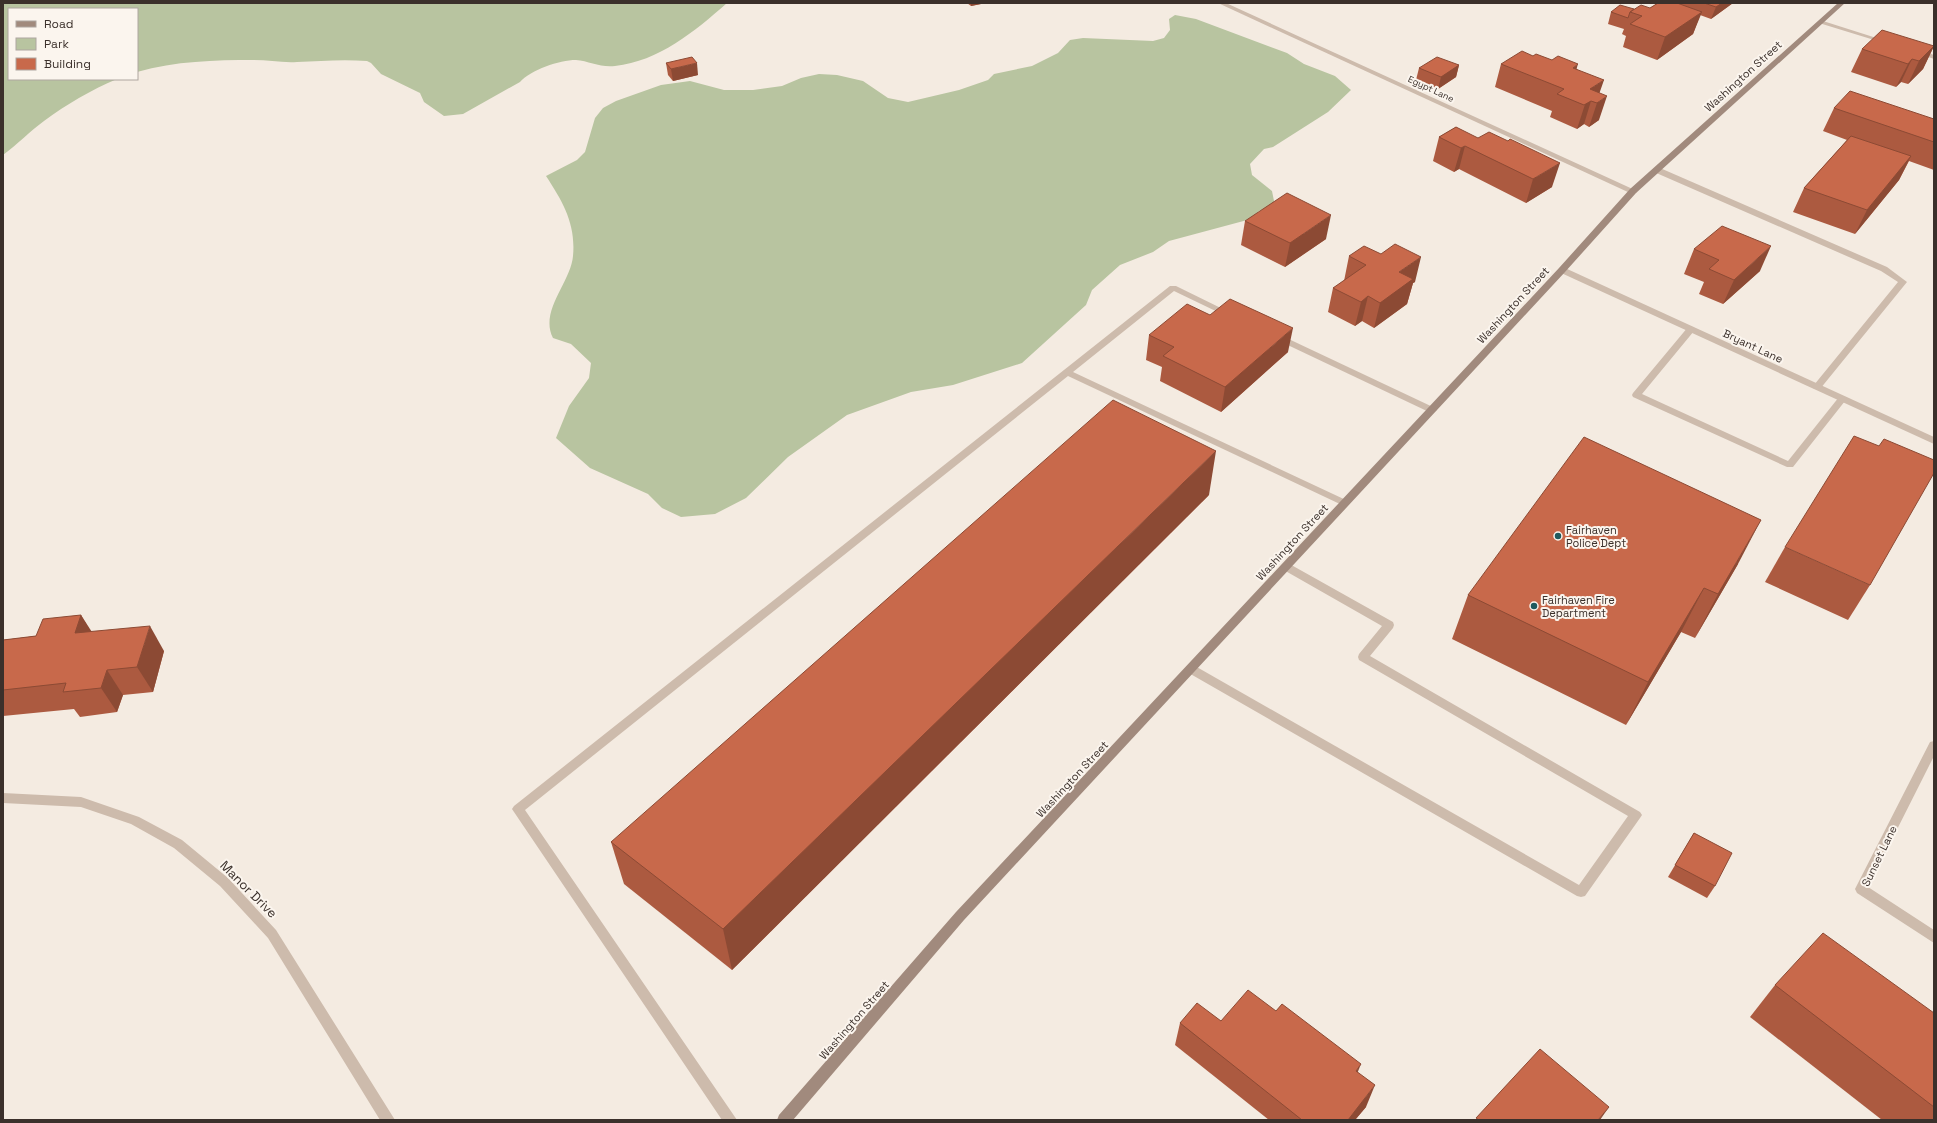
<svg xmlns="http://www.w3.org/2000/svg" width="1937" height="1123" font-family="'Space Grotesk',sans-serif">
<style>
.green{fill:#b8c4a0}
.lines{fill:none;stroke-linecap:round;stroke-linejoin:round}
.service{fill:#cdbbac;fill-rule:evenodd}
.minor{fill:#cdbbac;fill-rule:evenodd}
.secondary{fill:#a18a7d;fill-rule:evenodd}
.wall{fill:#ac5a40}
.shaded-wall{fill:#8c4a34}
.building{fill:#c8694b;stroke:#8c4a34}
.poi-dot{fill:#1f5a5e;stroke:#fbf5ee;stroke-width:1.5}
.labels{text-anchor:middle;stroke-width:4;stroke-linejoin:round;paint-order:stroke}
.far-street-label{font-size:9px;fill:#3b302b;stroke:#fbf5ee}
.street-label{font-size:11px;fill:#3b302b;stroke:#fbf5ee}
.poi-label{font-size:11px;fill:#3b302b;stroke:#fbf5ee;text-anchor:start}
.near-street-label{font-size:13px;fill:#3b302b;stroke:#fbf5ee}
</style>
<rect width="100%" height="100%" fill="#f4ebe1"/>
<g class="green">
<path d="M 3,3 L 727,3 C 694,32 659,61 615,66 C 601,68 589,61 576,60 C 559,60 531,70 520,82 L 463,114 L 444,116 L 424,102 L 420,93 L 381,74 L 371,63 L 367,61 C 343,59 320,61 297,62 C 283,63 268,60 254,60 C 214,60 176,61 137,72 L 137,9 L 9,9 L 9,79 L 117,79 C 91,90 67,104 44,121 C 30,131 18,144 3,155 Z"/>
<path d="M 1175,15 L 1196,19 L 1287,53 L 1304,64 L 1335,76 L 1351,90 L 1328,112 L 1273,147 L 1264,149 L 1250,164 L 1252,175 L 1272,191 L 1275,206 L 1259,211 L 1251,219 L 1169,241 L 1153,252 L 1120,265 L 1092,290 L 1086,305 L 1022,363 L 953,385 L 911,392 L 847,415 L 788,457 L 746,498 L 715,514 L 681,517 L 662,508 L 648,494 L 590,468 L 556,438 L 569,406 L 589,378 L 591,363 L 571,344 L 553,338 C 539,311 571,282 573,256 C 576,224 563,202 546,176 L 577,160 L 585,152 L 595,118 L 603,108 L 616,101 L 661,85 L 690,81 L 724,90 L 753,90 L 782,86 L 801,78 L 819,74 L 837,75 L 863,81 L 888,98 L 908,102 L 959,90 L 988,80 L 994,74 L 1032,66 L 1058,53 L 1070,40 L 1083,38 L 1153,41 L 1164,38 L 1170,30 L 1169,19 Z"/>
</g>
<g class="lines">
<g class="service">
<polygon points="1654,168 1660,168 1887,267 1907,282 1820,389 1814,389 1813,387 1814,385 1898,282 1881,271 1654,172"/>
<polygon points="1170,286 1176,286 1233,314 1229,317 1226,316 1174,291 1073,372 1348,501 1350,503 1348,505 1342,505 1068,376 525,810 737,1120 722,1120 514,812 512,809 514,806"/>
<polygon points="1691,326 1695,329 1694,331 1642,394 1788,461 1839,397 1845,397 1846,399 1845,401 1793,467 1787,467 1633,397 1632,395 1633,393 1688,327"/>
<polygon points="1278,334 1435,408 1437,410 1432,413 1429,412 1275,339 1274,337"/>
<polygon points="1286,562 1393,622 1394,625 1393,628 1370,656 1640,812 1642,815 1640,818 1585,896 1581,897 1577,896 1187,672 1186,669 1187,666 1195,666 1579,885 1628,816 1359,660 1358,657 1359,654 1382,626 1282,569 1281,566"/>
</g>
<g class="minor">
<polygon points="1218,3 1226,3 1637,191 1636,193 1630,193"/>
<polygon points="1819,21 1823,21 1889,42 1884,43 1819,23"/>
<polygon points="1917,49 1934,55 1934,59 1915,52 1914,51"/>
<polygon points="1559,268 1565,268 1934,437 1934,444 1559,272"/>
<polygon points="1934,741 1934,756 1868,887 1934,930 1934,943 1857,893 1855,889 1930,742"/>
<polygon points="3,793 81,797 139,817 182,840 228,878 276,930 395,1120 380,1120 268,938 220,886 174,848 131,824 81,807 3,803"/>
</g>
<polygon class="secondary" points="1838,3 1845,3 1636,193 1565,272 964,920 793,1120 777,1120 779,1115 956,912 1559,268 1630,189"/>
</g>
<g class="wall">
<polygon points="967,3 986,3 971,6"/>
<polygon points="1658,3 1733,3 1711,19 1700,15 1693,34 1657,60 1623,47 1626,36 1622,34 1624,29 1608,24 1611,12 1634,9 1650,8"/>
<polygon points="1934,46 1923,69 1908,84 1901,82 1896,87 1851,72 1862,49"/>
<polygon points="1552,60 1577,69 1599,93 1599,120 1589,127 1584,124 1577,129 1550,117 1552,111 1495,87 1501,64"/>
<polygon points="666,63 698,75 673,81 668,75"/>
<polygon points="1459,65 1456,77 1438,89 1416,80 1419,68"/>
<polygon points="1834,108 1934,119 1934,170 1909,161 1899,180 1855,234 1793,212 1804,188 1847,140 1823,131"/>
<polygon points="1456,127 1552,187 1526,203 1459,169 1454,172 1433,161 1439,137"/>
<polygon points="1245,221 1326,239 1285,267 1241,245"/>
<polygon points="1694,249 1760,271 1723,304 1699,294 1704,282 1684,274"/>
<polygon points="1349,256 1415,282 1413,283 1407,304 1374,328 1362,321 1355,326 1328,312 1333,288 1344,281"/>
<polygon points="1149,335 1288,352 1221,412 1160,381 1162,367 1146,360"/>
<polygon points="1209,495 732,970 624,884 611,842"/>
<polygon points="1785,547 1870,585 1848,620 1765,582"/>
<polygon points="1738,564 1695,638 1681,632 1626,725 1452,639 1468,595"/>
<polygon points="81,615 91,632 164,651 153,692 123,695 117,712 80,717 74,709 3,716 3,640 36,636"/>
<polygon points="1694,833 1715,886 1707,898 1668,877"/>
<polygon points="1775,985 1934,1013 1934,1120 1882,1120 1750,1017"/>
<polygon points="1221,1021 1358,1072 1366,1107 1355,1120 1269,1120 1175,1045 1180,1023"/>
</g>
<g class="shaded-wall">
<polygon points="971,3 986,3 971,6"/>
<polygon points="1722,3 1733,3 1711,19 1716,7"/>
<polygon points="1702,12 1693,34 1657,60 1665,37"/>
<polygon points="1934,46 1923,69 1908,84 1919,61"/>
<polygon points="1912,59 1901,82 1896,87 1908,64"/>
<polygon points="697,63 698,75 673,81 671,69"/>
<polygon points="1578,64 1571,87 1573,68"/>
<polygon points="1459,65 1456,77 1438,89 1441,77"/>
<polygon points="1604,80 1596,103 1591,101 1584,124 1577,129 1590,89"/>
<polygon points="1607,96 1599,120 1589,127 1597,103"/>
<polygon points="1465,146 1459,169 1454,172 1461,148"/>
<polygon points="1911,156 1899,180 1855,234 1867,210"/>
<polygon points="1560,163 1552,187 1526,203 1533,179"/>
<polygon points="1331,215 1326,239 1285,267 1290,243"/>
<polygon points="1771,246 1760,271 1723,304 1734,280"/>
<polygon points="1421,257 1415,282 1413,283 1407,304 1374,328 1380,303 1399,272"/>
<polygon points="1368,296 1362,321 1355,326 1361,302"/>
<polygon points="1293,328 1288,352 1221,412 1225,387"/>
<polygon points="1216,451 1209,495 732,970 723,929"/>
<polygon points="1761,520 1738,564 1695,638 1718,594"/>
<polygon points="1704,588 1681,632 1626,725 1648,682"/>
<polygon points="81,615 97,640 75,633"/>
<polygon points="150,626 164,651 153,692 137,667"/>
<polygon points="107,670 123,695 117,712 101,688"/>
<polygon points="1361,1064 1352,1086 1356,1071"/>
<polygon points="1375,1085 1366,1107 1355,1120 1348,1120"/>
<polygon points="1609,1107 1600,1120 1598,1120"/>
</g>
<g class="building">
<polygon points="1658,3 1677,3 1702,12 1665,37 1630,24 1642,16 1630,12 1641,5 1650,8"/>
<polygon points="1704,3 1722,3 1716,7"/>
<polygon points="1620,5 1634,9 1630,12 1628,18 1611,12"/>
<polygon points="1882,30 1934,46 1919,61 1912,59 1908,64 1862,49"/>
<polygon points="1522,51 1533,56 1536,54 1552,60 1558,56 1578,64 1573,68 1604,80 1590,89 1607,96 1597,103 1591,101 1584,105 1557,94 1564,89 1501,64"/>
<polygon points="692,57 697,63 671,69 666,63"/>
<polygon points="1437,57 1459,65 1441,77 1419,68"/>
<polygon points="1850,91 1934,119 1934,142 1834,108"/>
<polygon points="1456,127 1478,138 1489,132 1508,141 1510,139 1560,163 1533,179 1465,146 1461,148 1439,137"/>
<polygon points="1851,136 1911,156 1867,210 1804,188"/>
<polygon points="1287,193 1331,215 1290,243 1245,221"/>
<polygon points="1722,226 1771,246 1734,280 1709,269 1719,260 1694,249"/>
<polygon points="1395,244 1421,257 1399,272 1413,279 1380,303 1368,296 1361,302 1333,288 1366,265 1349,256 1364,246 1381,254"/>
<polygon points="1230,299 1293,328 1225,387 1163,356 1174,347 1149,335 1187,304 1210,315"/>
<polygon points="1113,400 1216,451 723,929 611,842"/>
<polygon points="1854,436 1879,446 1884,439 1934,460 1934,473 1870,585 1785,547"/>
<polygon points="1584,437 1761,520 1718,594 1704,588 1648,682 1468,595"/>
<polygon points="81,615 75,633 150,626 137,667 107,670 101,688 63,692 66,683 3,690 3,640 36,636 43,619"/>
<polygon points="1694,833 1732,853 1715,886 1675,865"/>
<polygon points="1823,933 1934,1013 1934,1107 1775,985"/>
<polygon points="1248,990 1276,1011 1282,1004 1361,1064 1356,1071 1375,1085 1348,1120 1302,1120 1180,1023 1197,1003 1221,1021"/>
<polygon points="1540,1049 1609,1107 1598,1120 1479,1120 1476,1118"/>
</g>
<g class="poi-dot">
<circle cx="1558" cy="536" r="4"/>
<circle cx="1534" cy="606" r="4"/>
</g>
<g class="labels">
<g class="far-street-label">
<text transform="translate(1431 89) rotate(25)" y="3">Egypt Lane</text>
</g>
<g class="street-label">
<text transform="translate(1743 76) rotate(-42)" y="4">Washington Street</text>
<text transform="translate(1513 305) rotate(-47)" y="4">Washington Street</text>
<text transform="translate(1753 346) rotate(25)" y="4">Bryant Lane</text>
<text transform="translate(1292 542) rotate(-47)" y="4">Washington Street</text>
<text transform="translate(1072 779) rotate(-47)" y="4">Washington Street</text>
<text transform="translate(1879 856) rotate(-64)" y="4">Sunset Lane</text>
<text transform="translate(854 1020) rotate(-49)" y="4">Washington Street</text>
</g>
<g class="poi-label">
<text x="1566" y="534">Fairhaven<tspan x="1566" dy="13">Police Dept</tspan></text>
<text x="1542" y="604">Fairhaven Fire<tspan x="1542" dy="13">Department</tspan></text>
</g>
<g class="near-street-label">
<text transform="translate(249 889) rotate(45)" y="5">Manor Drive</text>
</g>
</g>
<rect width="1937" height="1123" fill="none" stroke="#3b302b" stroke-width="8"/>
<rect x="8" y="8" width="130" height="72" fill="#fbf5ee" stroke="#aea6a0"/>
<rect x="16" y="21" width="20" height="6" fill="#a18a7d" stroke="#aea6a0"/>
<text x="44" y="28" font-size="12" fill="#3b302b">Road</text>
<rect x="16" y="38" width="20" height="12" fill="#b8c4a0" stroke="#aea6a0"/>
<text x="44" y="48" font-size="12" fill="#3b302b">Park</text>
<rect x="16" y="58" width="20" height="12" fill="#c8694b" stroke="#aea6a0"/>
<text x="44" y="68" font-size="12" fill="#3b302b">Building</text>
</svg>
